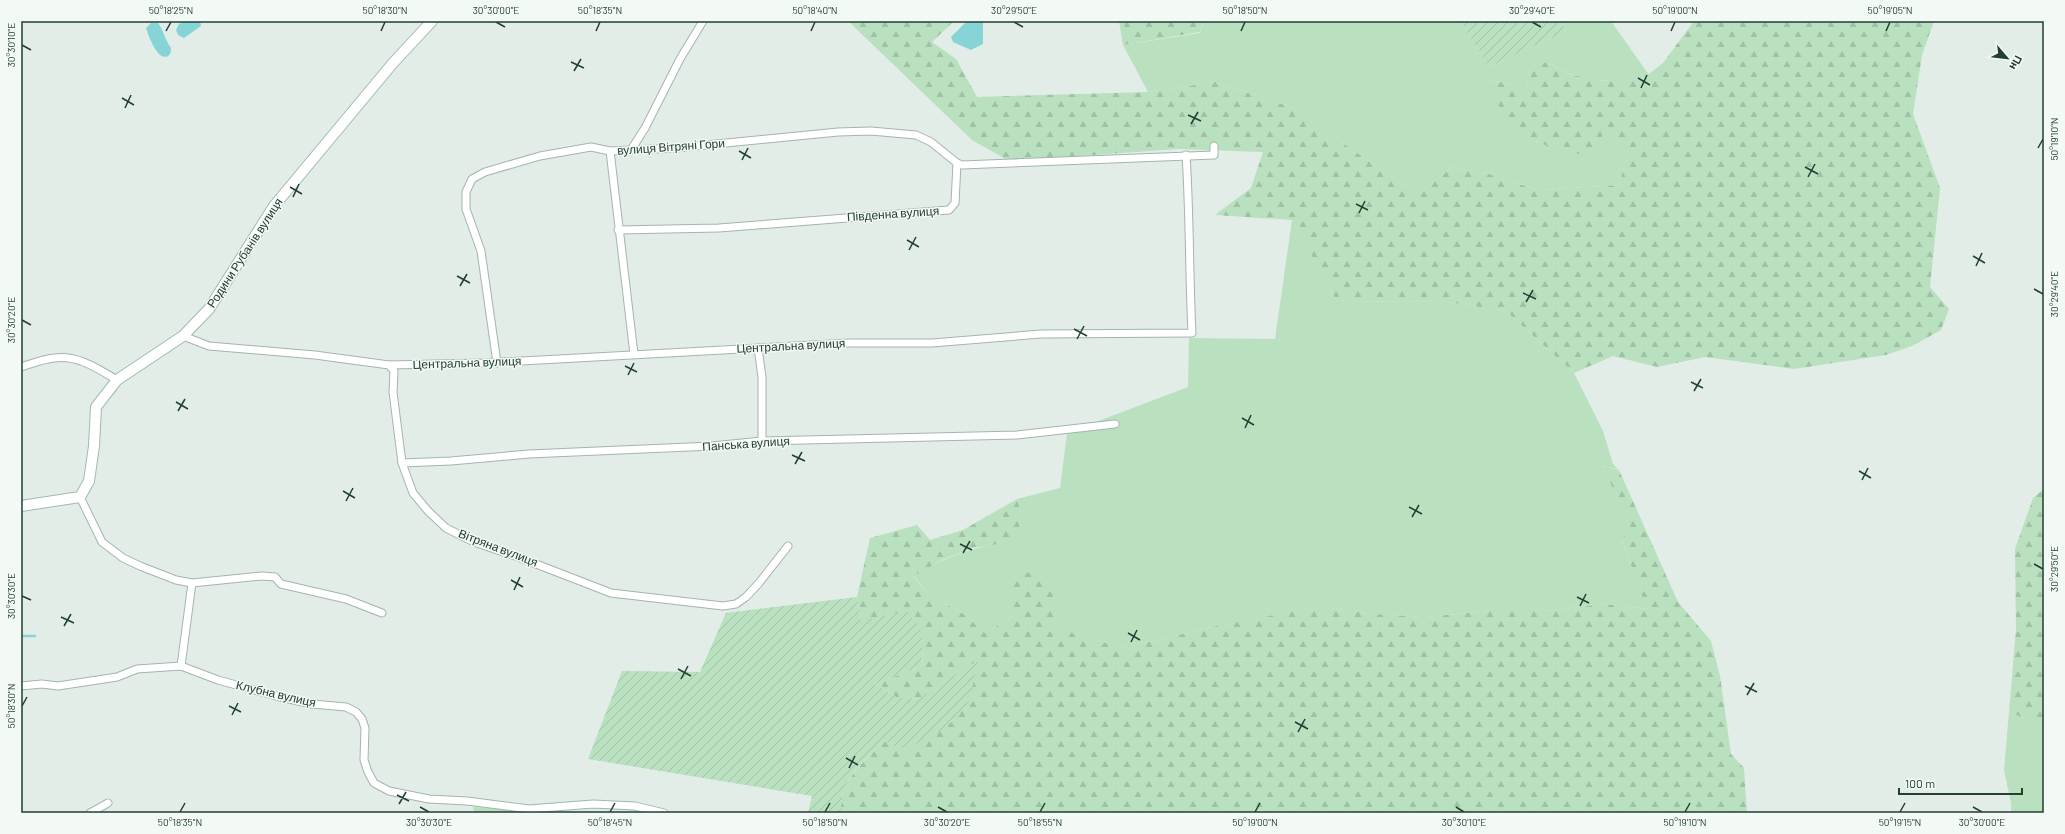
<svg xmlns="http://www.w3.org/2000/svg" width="2065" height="834" font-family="Barlow,sans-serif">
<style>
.grass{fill:#b9e0bf}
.forest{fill:url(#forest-firs)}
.garden{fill:url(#garden-furrows)}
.water{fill:#86d4d6}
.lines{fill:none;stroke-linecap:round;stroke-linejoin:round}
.stream{stroke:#86d4d6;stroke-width:2.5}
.street-casing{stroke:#a4b5ad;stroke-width:9}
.secondary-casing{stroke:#9fbaad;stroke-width:12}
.street{stroke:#fff;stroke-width:7}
.secondary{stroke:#fff;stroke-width:10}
.ticks{fill:none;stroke:#213f33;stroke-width:1.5}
.labels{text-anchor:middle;stroke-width:3;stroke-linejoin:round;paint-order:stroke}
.street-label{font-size:12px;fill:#213f33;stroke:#f3f9f5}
.neatline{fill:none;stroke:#213f33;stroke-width:1.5}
.ticks-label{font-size:10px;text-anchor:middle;fill:#213f33}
</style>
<defs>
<pattern id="forest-firs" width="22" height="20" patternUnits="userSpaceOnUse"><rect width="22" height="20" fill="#b9e0bf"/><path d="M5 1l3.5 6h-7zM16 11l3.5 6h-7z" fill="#9fc1a5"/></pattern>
<pattern id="garden-furrows" width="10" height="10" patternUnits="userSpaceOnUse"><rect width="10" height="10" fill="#b9e0bf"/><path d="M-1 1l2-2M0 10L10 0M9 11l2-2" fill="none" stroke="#9fc1a5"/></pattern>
</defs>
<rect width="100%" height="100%" fill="#e2ede7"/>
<g class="grass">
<path d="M 1204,21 L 1460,21 L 1489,67 L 1566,31 L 1561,21 L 1611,21 L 1649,75 C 1634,85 1587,81 1570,74 C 1563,71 1555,66 1548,63 L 1529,71 L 1526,92 L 1515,85 L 1485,79 L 1524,140 L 1541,142 L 1553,151 L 1584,148 L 1603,133 L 1631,139 L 1619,185 L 1537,190 L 1486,173 L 1452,167 L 1418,195 L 1291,107 L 1215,82 L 1148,92 L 1123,45 L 1200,33 Z"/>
<path d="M 1292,220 L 1337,301 L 1447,302 L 1506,311 L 1574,373 L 1603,431 L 1613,464 L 1618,469 L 1603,466 L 1630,528 L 1622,541 L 1648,609 L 1604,604 L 1545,611 L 1490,611 L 1424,617 L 1374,614 L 1331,608 L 1212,627 L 1123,648 L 1055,628 L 1058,616 L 1016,615 L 985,633 L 967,616 L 929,595 L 913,575 C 945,559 963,549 999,544 L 1021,514 L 1017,499 L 1060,488 L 1067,433 L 1188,387 L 1189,338 L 1275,339 Z"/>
<polygon points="2009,712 2044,726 2043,813 2011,813 2011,803 2004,770"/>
<polygon points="473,807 572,813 474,813"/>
</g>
<g class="forest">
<polygon points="848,21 954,21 932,42 956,59 977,97 1148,92 1215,82 1291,107 1418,195 1452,167 1486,173 1537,190 1619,185 1631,139 1614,143 1603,133 1596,151 1584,148 1581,154 1553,151 1541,142 1524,140 1500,108 1485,79 1515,85 1526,91 1529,71 1537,62 1548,63 1571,75 1604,81 1642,79 1663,63 1694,21 1934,21 1922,55 1913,114 1940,188 1930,287 1949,309 1941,330 1912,346 1886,355 1794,369 1705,357 1657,367 1613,356 1574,373 1506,311 1447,302 1337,301 1292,220 1215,215 1251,188 1263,152 1178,149 1009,161 972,140"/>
<polygon points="1119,21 1204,21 1200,32 1123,45"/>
<path d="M 1603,466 L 1619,470 L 1678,602 L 1711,641 L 1720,676 L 1731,754 L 1744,768 L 1747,813 L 841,813 C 840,779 863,763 884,741 L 897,747 L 978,661 L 918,699 L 896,697 L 875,684 L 922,666 C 924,659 921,642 921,632 L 861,621 L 857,597 L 870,538 L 917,525 L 930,540 L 963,530 L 1017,499 L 1021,514 L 1018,532 L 999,544 L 972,548 L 944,559 L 913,576 L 929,595 L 967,616 L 985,633 L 1016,615 L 1009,586 L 1021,572 L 1033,573 L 1056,589 L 1058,616 L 1056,628 L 1123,648 L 1212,627 L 1295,611 L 1331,608 L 1374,614 L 1424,617 L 1490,611 L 1545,611 L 1604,604 L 1647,609 L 1622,540 L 1630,528 Z"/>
<polygon points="2044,489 2044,726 2009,712 2016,629 2015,549 2033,498"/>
</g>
<g class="garden">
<polygon points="1460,21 1561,21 1566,31 1489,67"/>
<path d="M 857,597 L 861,621 L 907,610 C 911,617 919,625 921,632 C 922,635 923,663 922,666 L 875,684 L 896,697 L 918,699 L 978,660 L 970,699 L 957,718 L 940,731 L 910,747 L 897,747 L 884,741 C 862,763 840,779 841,813 L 808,813 L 812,796 L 588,759 L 622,671 L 700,672 L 726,613 Z"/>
</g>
<g class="water">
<polygon points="185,21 200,21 201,26 184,38 178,35 176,30 179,24"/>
<polygon points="967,21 983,21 983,44 971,50 953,42 951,37"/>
<path d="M 151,23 L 158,23 C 163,29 165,40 171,48 C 171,51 171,54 168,56 C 158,62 148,35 146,28 Z"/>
</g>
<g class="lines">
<polyline class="stream" points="21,636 35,636"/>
<g class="street-casing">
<g id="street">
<polyline points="631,150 645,128 680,59 703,21"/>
<polyline points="610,151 634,354"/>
<polyline points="618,230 719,228 949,210 955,203 957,163"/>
<polyline points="183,336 209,346 315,355 389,365 394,371 393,392 402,463 413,493 428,511 446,528 474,542 518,557 611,593 723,606 736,604 746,597 759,583 788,546"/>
<polyline points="758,348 762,377 762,441"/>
<polyline points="497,363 481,251 466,209 466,192 472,179 485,172 540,156 591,147 610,151 676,148 838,132 871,131 916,135 931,142 957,163 962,165 1214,155 1214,146"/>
<path d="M 389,365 L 485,363 L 850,343 L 932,343 L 1041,334 L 1192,333 C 1189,274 1190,214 1186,155"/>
<path d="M 21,367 C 31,364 43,359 54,358 C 78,355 97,368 117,380"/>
<polyline points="402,463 451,461 529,454 712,446 762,441 1017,435 1115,424"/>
<polyline points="80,497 102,542 123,558 140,566 176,580 192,583 262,576 275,577 281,584 346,599 382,613"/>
<polyline points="181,666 192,583"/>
<polyline points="21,686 42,684 58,686 117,677 137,669 181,666 218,680 280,697 312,704 346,707 356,712 362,719 365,728 364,760 368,772 374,783 389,791 429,799 467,801 529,809 593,804 635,806 664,813"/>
<polyline points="90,813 108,803"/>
</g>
</g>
<g class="secondary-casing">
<polyline id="secondary" points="21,506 80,497 89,481 94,446 96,407 117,380 183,336 209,309 274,206 393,63 432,21"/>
</g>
<use href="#street" class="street"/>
<use href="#secondary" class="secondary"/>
</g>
<path class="ticks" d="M 496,22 L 505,27M 1014,22 L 1023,27M 1532,22 L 1541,27M 166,31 L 171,22M 381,31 L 385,22M 596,31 L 600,22M 811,31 L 815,22M 1241,31 L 1245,22M 1671,31 L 1675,22M 1886,31 L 1890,22M 22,45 L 31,50M 571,62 L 584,68M 574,71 L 581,59M 1638,78 L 1650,85M 1641,88 L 1647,75M 122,98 L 134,105M 125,108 L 131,95M 1188,115 L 1201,121M 1191,124 L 1198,112M 2038,148 L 2043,139M 739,151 L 751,158M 742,160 L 748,148M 1805,167 L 1818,174M 1808,177 L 1815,164M 290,187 L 302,194M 293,197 L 299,184M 1356,204 L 1368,210M 1359,213 L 1365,201M 907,240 L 919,247M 909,250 L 916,237M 1973,256 L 1985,263M 1976,266 L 1982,253M 457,276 L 470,283M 460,286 L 467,274M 2034,289 L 2043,294M 1523,293 L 1536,299M 1526,302 L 1533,290M 22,320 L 31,325M 1074,329 L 1087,336M 1077,339 L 1084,326M 625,366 L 637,372M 628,375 L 634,363M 1691,382 L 1703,388M 1694,391 L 1701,379M 176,402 L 188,409M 178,411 L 185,399M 1242,418 L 1254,425M 1245,428 L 1251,415M 792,455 L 805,461M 795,464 L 802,452M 1859,471 L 1871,478M 1862,480 L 1868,468M 343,491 L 355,498M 346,501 L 353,488M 1409,507 L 1422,514M 1412,517 L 1419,505M 960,544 L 972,550M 963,553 L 970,541M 2034,564 L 2043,569M 511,580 L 523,587M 514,590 L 520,577M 22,596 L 31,600M 1577,597 L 1589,603M 1580,606 L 1586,594M 61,617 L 74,623M 64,626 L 71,614M 1128,633 L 1140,640M 1131,642 L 1137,630M 678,669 L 691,676M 681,679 L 688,666M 1745,686 L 1757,692M 1747,695 L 1754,683M 22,706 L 27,697M 229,706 L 241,712M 232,715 L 238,703M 1295,722 L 1308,729M 1298,732 L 1305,719M 846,758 L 858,765M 849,768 L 855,756M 397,795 L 409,801M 399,804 L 406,792M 420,807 L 429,812M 938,807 L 947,812M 1456,807 L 1464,812M 1973,807 L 1982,812M 180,812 L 185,803M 610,812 L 615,803M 825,812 L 830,803M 1040,812 L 1045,803M 1255,812 L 1260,803M 1685,812 L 1690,803M 1900,812 L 1905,803"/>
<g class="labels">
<g class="street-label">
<text transform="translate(671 147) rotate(-4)" y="4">вулиця Вітряні Гори</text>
<text transform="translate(893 214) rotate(-4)" y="4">Південна вулиця</text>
<text transform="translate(245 253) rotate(-57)" y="4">Родини Рубанів вулиця</text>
<text transform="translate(791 346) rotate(-3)" y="4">Центральна вулиця</text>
<text transform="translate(467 363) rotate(-2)" y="4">Центральна вулиця</text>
<text transform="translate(746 444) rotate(-4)" y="4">Панська вулиця</text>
<text transform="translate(498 548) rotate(21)" y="4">Вітряна вулиця</text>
<text transform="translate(276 694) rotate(13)" y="4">Клубна вулиця</text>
</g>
</g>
<rect width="2065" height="834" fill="none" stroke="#f3f9f5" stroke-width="44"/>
<g transform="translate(2007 58) rotate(118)" stroke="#f3f9f5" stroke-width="3" paint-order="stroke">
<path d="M0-3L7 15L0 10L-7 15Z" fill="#213f33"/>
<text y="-6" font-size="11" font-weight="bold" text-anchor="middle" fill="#213f33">Пн</text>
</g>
<path d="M1899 788v6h123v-6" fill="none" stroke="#213f33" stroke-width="2"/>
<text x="1905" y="788" font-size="12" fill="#213f33" stroke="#f3f9f5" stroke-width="3" paint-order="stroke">100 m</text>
<rect x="22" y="22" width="2021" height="790" class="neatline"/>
<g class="ticks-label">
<text x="171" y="14">50°18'25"N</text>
<text x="385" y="14">50°18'30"N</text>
<text x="496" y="14">30°30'00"E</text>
<text x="600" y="14">50°18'35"N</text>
<text x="815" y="14">50°18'40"N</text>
<text x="1014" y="14">30°29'50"E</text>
<text x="1245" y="14">50°18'50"N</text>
<text x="1532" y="14">30°29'40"E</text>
<text x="1675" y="14">50°19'00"N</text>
<text x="1890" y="14">50°19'05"N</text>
<text transform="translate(11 45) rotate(-90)" y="4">30°30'10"E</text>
<text transform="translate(2054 139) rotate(-90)" y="4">50°19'10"N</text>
<text transform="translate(2054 294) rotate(-90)" y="4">30°29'40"E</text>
<text transform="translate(11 320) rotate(-90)" y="4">30°30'20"E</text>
<text transform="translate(2054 569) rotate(-90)" y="4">30°29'50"E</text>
<text transform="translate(11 596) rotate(-90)" y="4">30°30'30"E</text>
<text transform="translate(11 706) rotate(-90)" y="4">50°18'30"N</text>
<text x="180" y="826">50°18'35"N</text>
<text x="429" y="826">30°30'30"E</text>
<text x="610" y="826">50°18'45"N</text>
<text x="825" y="826">50°18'50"N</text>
<text x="947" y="826">30°30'20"E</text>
<text x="1040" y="826">50°18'55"N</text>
<text x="1255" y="826">50°19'00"N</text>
<text x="1464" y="826">30°30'10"E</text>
<text x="1685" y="826">50°19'10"N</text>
<text x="1900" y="826">50°19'15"N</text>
<text x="1982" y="826">30°30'00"E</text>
</g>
</svg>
